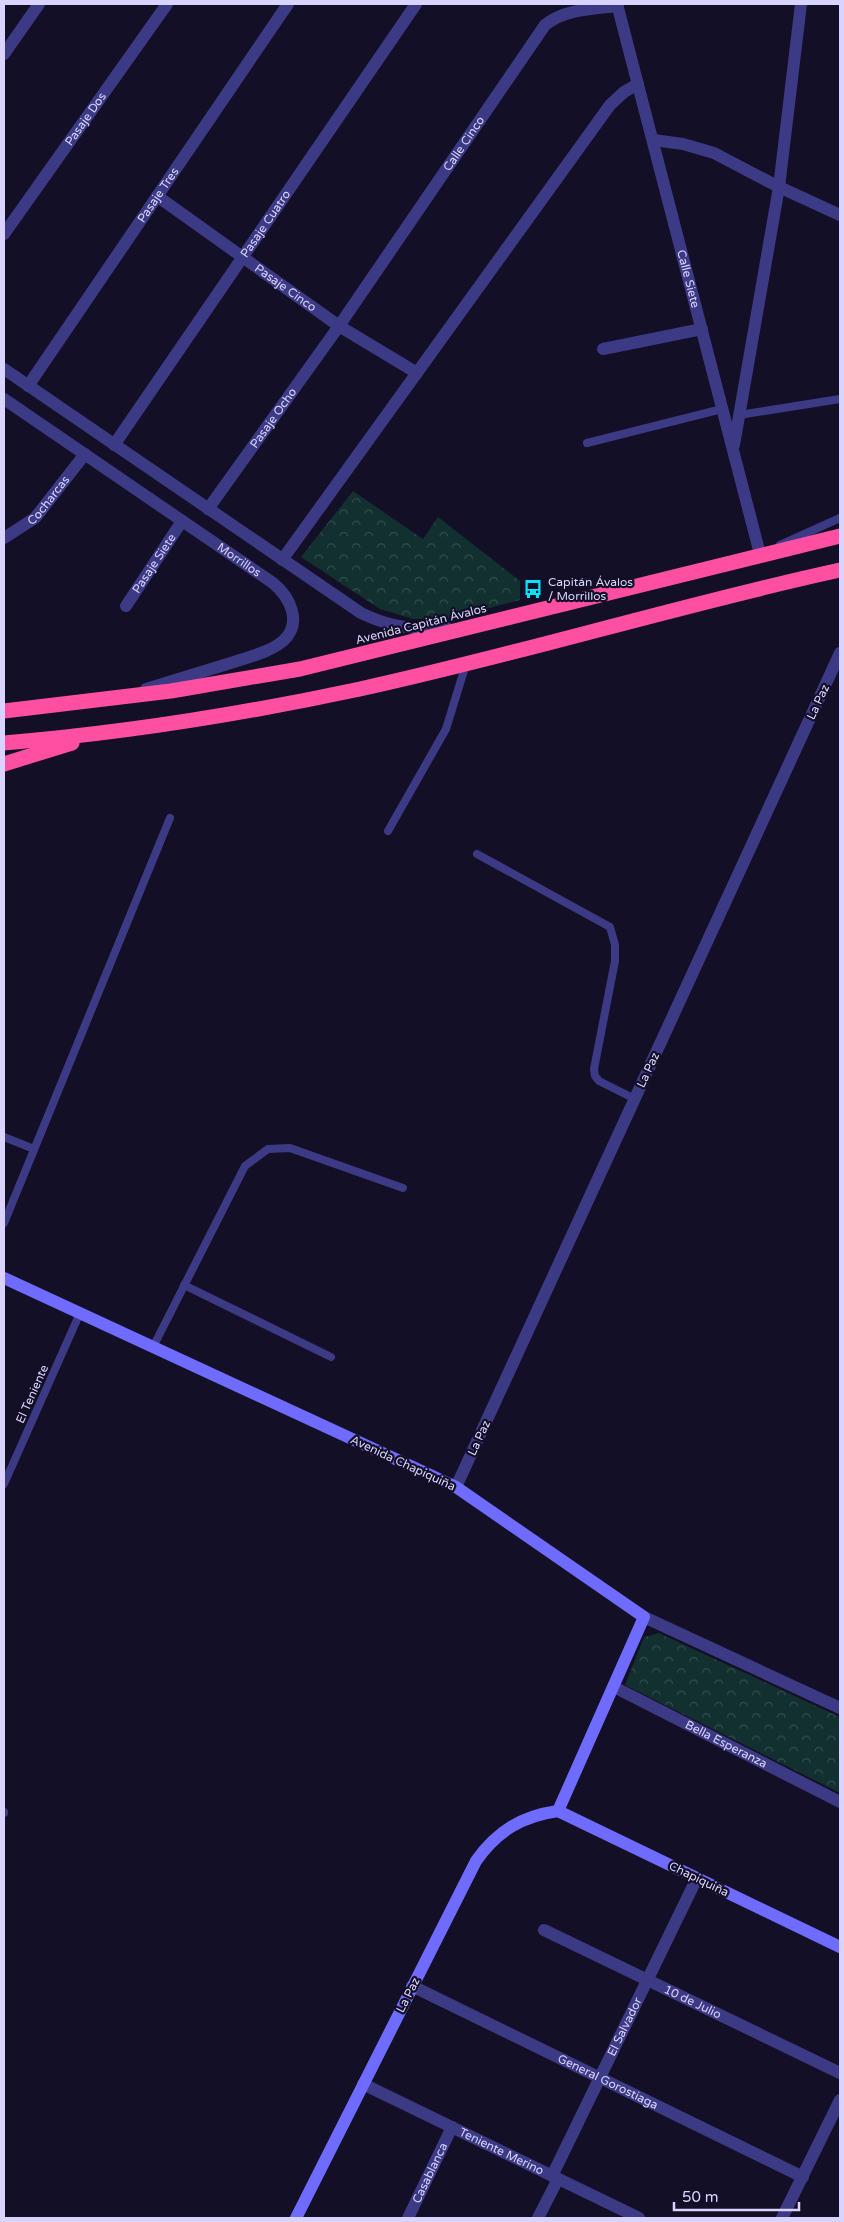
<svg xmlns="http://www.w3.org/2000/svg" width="844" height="2222" font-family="'Varela Round',sans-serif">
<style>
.park{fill:url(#park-crowns)}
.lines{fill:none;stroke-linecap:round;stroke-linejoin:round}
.lane{stroke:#3d3a85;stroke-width:8}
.street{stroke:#3d3a85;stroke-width:12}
.secondary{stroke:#6f6bff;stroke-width:12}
.highway{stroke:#ff4fa3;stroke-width:15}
.labels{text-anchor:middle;stroke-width:4.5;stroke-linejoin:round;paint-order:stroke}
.street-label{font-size:12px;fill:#d9d4ff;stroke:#130f26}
.poi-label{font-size:12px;fill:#d9d4ff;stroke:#130f26;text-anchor:start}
</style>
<defs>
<pattern id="park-crowns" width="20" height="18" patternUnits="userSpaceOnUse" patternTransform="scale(1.25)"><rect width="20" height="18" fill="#12302f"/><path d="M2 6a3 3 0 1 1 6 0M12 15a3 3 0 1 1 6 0" fill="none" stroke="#344d4e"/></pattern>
</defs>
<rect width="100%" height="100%" fill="#130f26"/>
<g class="park">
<polygon points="353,491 423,539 438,517 520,581 520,600 451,618 413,619 380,609 301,557"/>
<polygon points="659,1633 840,1717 840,1793 625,1685 644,1637"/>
</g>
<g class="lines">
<g class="lane">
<polyline points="739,415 840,399"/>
<polyline points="587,443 722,409"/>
<polyline points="780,545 840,518"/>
<polyline points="388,831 446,729 466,664"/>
<polyline points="477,854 610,927 615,945 615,961 594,1069 595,1076 599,1081 635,1099"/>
<polyline points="4,1137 34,1149"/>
<polyline points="4,1223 170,818"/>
<polyline points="184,1285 331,1357"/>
<polyline points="153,1347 245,1166 268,1149 290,1148 403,1188"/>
<polyline points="4,1484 80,1313"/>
<polyline points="4,1812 4,1813"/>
</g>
<g class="street">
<path id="s1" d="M 617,4 L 760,554"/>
<polyline points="4,54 39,4"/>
<polyline points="653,140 683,144 714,153 779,187 840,215"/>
<path id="s2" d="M 157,196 L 339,326 L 417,373"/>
<path id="s3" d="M 4,234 L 167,4"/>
<polyline points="603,349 702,329"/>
<path d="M 4,369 L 361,613 C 389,627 416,631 447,628"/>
<path id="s4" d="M 28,386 L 288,4"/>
<path id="s5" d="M 4,399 L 273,583 C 290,597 303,623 283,641 C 270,652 249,657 234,662 C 204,671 175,680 146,689"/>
<path id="s6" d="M 114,445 L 416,4"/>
<polyline points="734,445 779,187 801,4"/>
<path id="s7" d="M 208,509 L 339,326 L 545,25 C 565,9 592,9 618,6"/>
<path id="s8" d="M 4,538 L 35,518 L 85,454"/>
<polyline points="282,560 610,105 624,92 638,84"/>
<path id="s9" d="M 126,606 L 182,521"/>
<polyline points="456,1487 840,653"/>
<polyline points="644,1617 840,1708"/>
<path id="s10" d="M 614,1687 L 840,1802"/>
<path id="s11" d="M 544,1930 L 840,2073"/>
<path id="s12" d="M 412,1986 L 803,2177"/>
<path id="s13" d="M 363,2084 L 639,2218"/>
<path id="s14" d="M 552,2176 L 697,1878"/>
<path id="s15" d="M 408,2218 L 452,2127"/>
<polyline points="538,2218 558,2179"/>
<polyline points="782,2218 840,2100"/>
</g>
<g class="secondary">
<polyline points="4,1278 456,1487 644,1617 558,1811"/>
<polyline points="558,1811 840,1947"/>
<path d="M 296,2218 L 476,1861 C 497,1831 522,1816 558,1811"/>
</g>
<g class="highway">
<polyline points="4,711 171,691 300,669 840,536"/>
<path d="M 4,743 C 124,733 243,714 360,689 C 521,654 679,605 840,570"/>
<polyline points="4,764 72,743"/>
</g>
</g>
<defs>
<g id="bus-bare" transform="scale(1.5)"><path d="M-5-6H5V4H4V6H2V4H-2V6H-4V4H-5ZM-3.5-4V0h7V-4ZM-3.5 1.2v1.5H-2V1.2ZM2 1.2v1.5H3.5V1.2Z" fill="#00e5ff" stroke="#130f26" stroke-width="2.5" paint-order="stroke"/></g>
</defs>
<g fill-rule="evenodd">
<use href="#bus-bare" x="533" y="589"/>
</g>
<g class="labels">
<g class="street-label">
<text dy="4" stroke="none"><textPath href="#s3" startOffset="141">Pasaje Dos</textPath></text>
<text dy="4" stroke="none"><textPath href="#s7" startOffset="446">Calle Cinco</textPath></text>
<text dy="4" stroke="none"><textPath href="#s4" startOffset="231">Pasaje Tres</textPath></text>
<text dy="4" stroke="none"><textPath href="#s6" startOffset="268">Pasaje Cuatro</textPath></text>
<text dy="4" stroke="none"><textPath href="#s1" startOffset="284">Calle Siete</textPath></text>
<text dy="4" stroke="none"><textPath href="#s2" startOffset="158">Pasaje Cinco</textPath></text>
<text dy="4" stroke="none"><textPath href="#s7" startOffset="112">Pasaje Ocho</textPath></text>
<text dy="4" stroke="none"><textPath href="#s8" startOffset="59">Cocharcas</textPath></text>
<text dy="4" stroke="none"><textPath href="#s5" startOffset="285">Morrillos</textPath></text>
<text dy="4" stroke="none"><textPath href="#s9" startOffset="51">Pasaje Siete</textPath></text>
<text transform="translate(421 624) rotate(-14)" y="4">Avenida Capitán Ávalos</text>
<text transform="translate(818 702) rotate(-65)" y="4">La Paz</text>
<text transform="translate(648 1070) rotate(-65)" y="4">La Paz</text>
<text transform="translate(32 1394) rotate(-66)" y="4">El Teniente</text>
<text transform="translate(479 1438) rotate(-65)" y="4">La Paz</text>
<text transform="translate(403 1463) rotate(25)" y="4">Avenida Chapiquiña</text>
<text dy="4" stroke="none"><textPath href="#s10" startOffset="126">Bella Esperanza</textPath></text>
<text transform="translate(699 1879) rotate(26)" y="4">Chapiquiña</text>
<text transform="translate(408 1995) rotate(-63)" y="4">La Paz</text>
<text dy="4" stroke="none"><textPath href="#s11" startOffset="165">10 de Julio</textPath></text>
<text dy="4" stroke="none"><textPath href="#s14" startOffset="166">El Salvador</textPath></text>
<text dy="4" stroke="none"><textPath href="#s12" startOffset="218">General Gorostiaga</textPath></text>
<text dy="4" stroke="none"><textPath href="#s13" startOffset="154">Teniente Merino</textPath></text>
<text dy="4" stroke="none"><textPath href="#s15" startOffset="50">Casablanca</textPath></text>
</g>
<g class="poi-label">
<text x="548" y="586">Capitán Ávalos<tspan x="548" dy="14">/ Morrillos</tspan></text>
</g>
</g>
<rect width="844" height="2222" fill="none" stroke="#d9d4ff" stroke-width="10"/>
<path d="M674 2202v8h125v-8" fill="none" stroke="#d9d4ff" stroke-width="2.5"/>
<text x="682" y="2202" font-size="15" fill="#d9d4ff" stroke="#130f26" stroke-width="4" paint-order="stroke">50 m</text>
</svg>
